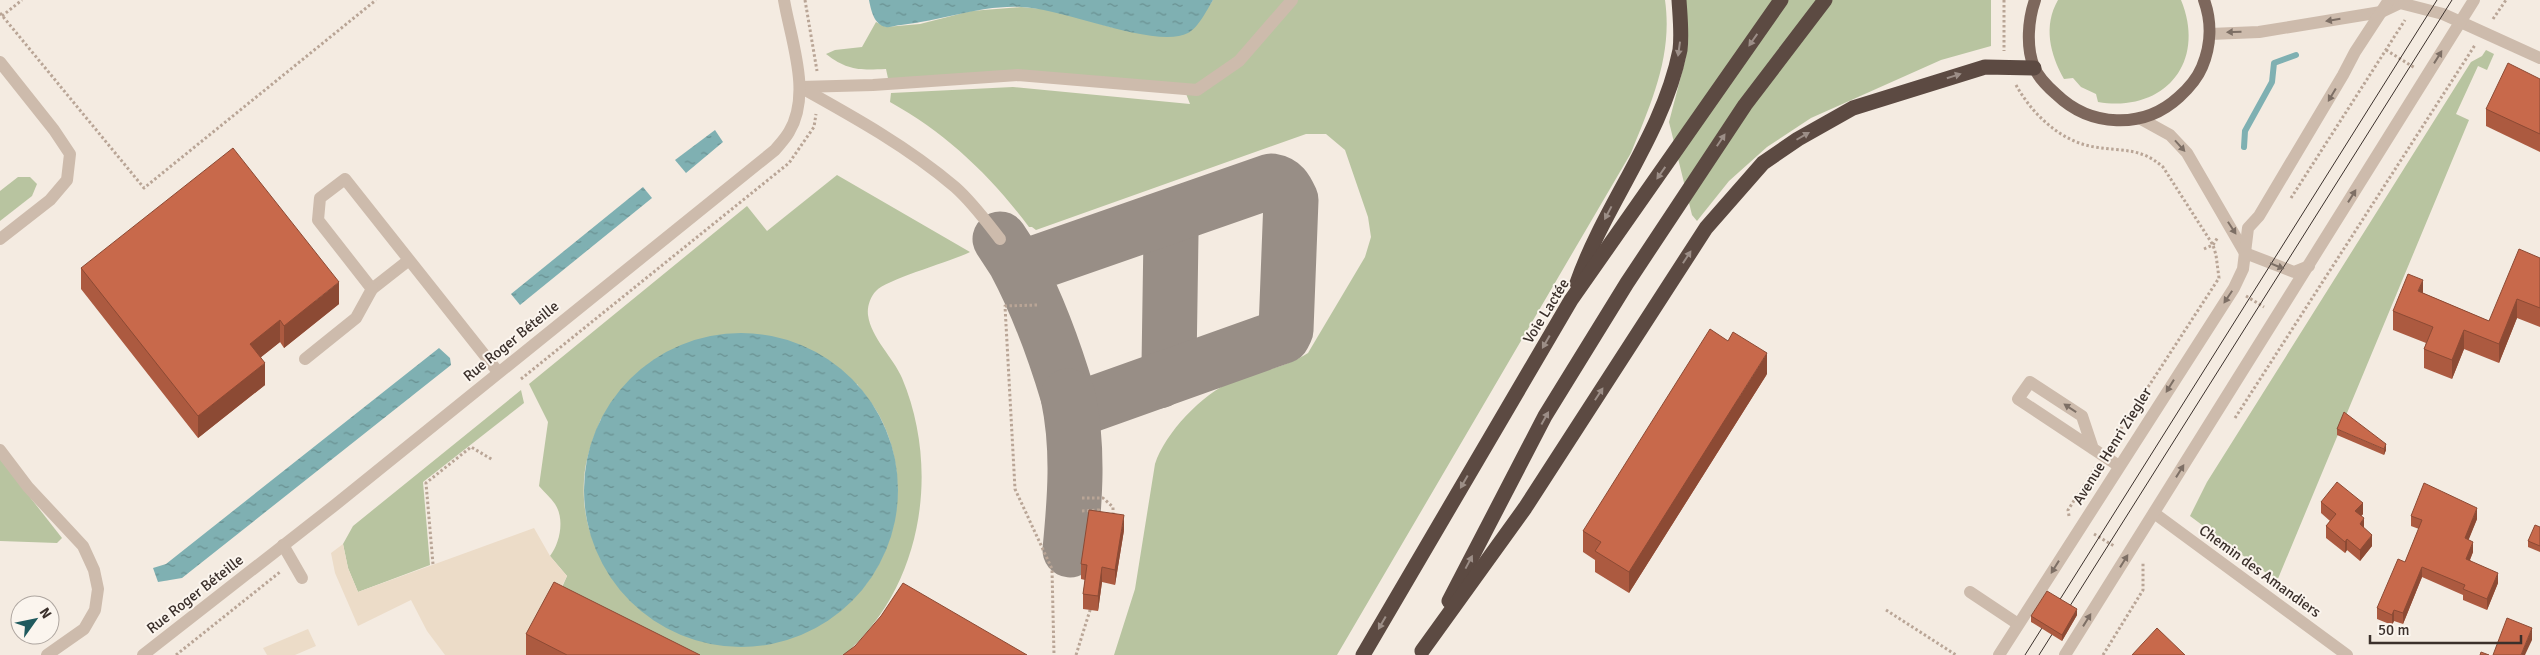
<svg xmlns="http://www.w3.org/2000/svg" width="2540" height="655" font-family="Signika,sans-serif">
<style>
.green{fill:#b8c4a0;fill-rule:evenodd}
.plaza{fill:#ecdcc8}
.water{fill:url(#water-ripples)}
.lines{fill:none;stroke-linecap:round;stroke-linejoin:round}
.stream{stroke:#7fb0b2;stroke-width:6}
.taxiway{stroke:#988e86;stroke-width:55}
.path{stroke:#b9a596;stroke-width:3;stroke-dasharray:2.5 2.5;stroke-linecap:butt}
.minor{stroke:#cdbbac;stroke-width:12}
.major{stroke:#7d675c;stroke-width:12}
.highway{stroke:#5c4a42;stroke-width:15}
.tram{stroke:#3b302b;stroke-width:1}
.wall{fill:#ac5a40}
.shaded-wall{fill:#8c4a34}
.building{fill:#c8694b;stroke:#8c4a34}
.oneway{fill:#7d6f65}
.oneway2{fill:#9c8e87}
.labels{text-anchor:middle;stroke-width:4;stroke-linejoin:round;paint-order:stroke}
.street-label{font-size:15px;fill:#3b302b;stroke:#fbf5ee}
</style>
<defs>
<pattern id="water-ripples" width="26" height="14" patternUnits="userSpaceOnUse" patternTransform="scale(1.25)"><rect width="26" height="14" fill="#7fb0b2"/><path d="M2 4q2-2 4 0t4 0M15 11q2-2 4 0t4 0" fill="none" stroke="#699091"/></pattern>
</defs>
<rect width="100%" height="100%" fill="#f4ebe1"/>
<g class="green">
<path d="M 1213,0 L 1665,0 C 1673,56 1651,103 1631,153 L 1337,655 L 1114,655 L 1135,589 L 1155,464 C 1165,433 1202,394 1233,381 C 1258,371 1285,368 1308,353 L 1365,257 L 1371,237 L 1368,217 L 1345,150 L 1326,134 L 1306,134 L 1036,230 L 1032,227 L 1029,227 C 991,176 946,133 890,102 L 891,93 L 1013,87 L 1190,104 L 1185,91 L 1016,78 L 889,83 L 886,69 C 860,70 848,71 826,54 L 835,50 L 862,47 L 876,22 L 886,27 L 920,24 L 971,11 L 1021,7 L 1053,10 L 1114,28 L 1201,18 Z"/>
<polygon points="1685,0 1991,0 1991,46 1941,60 1811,118 1767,147 1729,181 1697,221 1692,215 1669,122 1686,57"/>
<path d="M 2058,0 L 2181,0 C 2207,63 2164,113 2098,102 L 2096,94 L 2081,87 L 2073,78 L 2064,79 C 2050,54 2043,26 2058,0 Z"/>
<polygon points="2486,50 2494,54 2487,70 2478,66 2456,114 2469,120 2277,581 2190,516 2207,482 2471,62 2482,56"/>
<path d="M 837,175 L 970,252 C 950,262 887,279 876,291 C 870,297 867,307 868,315 C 871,338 893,357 902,378 C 941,471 922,588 844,655 L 683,655 L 560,592 L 567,576 L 550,556 C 560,543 565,519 555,504 C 551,498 544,492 539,486 L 548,422 L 529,384 L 747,206 L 767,231 ZM 857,384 C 864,394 873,404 879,415 C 900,454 903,502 888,543 C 877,573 863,591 838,612 C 734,655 576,615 584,480 C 585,459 593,439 601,419 Z"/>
<polygon points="18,177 30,177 37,184 32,196 0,221 0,191"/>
<polygon points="521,390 524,403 423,482 430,565 358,592 348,568 343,544 353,526"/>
<polygon points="0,459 62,538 57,543 0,541"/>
</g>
<g class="plaza">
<polygon points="534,528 550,556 567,576 527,655 445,655 427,631 411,600 358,626 335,573 331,553 343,544 348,568 358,592"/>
<polygon points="308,629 316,646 295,655 267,655 263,648"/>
</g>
<g class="water">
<path d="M 869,0 L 1213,0 C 1207,10 1198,28 1188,33 C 1157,50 1062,8 1021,7 C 980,5 941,21 901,25 C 897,25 890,28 886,27 C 874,25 871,10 869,0 Z"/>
<polygon points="715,130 723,142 686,173 675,160"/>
<polygon points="643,187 652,198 520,305 511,294"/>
<circle cx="741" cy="490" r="157"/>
<polygon points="439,348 450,358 451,365 182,578 158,582 153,568 166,564"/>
</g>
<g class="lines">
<polyline class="stream" points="2244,147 2245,131 2272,82 2274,63 2296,55"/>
<g class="taxiway">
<polyline points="1155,222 1164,223 1171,235 1169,365 1167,372 1159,381"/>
<path d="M 1000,239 L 1015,262 L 1027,266 L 1271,181 C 1283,183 1286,189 1291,200 L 1286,330 L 1283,336 L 1087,406 L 1075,403 L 1068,396 C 1054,349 1038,305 1015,262"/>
<path d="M 1068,396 C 1079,448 1075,498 1070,550"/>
</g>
<g class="path">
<polyline points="805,0 817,71"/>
<polyline points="2004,0 2004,51"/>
<polyline points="0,13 144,188 376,0"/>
<polyline points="2,16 22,0"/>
<polyline points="2493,19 2506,0"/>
<polyline points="2386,50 2415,68"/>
<path d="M 2016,85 C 2032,114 2061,142 2095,147 C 2124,152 2140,147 2163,167 L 2213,245 L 2216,255 L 2219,278 L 2111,444"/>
<polyline points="2291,198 2405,20"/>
<polyline points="2204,249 2213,245 2218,237"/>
<polyline points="2246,296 2264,307"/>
<polyline points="1037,305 1005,306 1015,489 1052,569 1054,655"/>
<polyline points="521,379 789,163 814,127 816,114"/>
<polyline points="2235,418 2475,45"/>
<polyline points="1082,498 1103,498 1113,507 1113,515"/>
<polyline points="1082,511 1099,510 1099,513"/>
<polyline points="2069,516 2068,510 2095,468"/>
<polyline points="2094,534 2114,546"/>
<polyline points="433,564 426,483 471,447 493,460"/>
<polyline points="1886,610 1956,655"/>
<polyline points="176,655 280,572"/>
<polyline points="1076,655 1091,607"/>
<polyline points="2103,655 2143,590 2143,563"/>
</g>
<g class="minor">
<polyline points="2210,34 2259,32 2381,12 2400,3 2443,14 2540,58"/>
<polyline points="0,62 54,130 70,154 67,180 50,200 0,239"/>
<polyline points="800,87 873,85 1018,75 1197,90 1239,61 1292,0"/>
<path d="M 800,87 C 854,117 908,147 955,187 C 972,202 986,221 1000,239"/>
<polyline points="2141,119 2170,135 2187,153 2245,253 2294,272 2309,266"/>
<polyline points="409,260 372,289 318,220 320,198 345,179 498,372"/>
<polyline points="305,359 356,318 372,289"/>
<polyline points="2093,449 2082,416 2030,382 2018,399 2119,466"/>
<polyline points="0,450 28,487 83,546 94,570 98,589 95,610 84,629 47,655"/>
<polyline points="2154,513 2347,655"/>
<polyline points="283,545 302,578"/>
<polyline points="1970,592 2018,624"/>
<path d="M 143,655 L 335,505 L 775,150 C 779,145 785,139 789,132 C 812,94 791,41 784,0"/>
<polyline points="1999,655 2234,288 2243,269 2248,228 2259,216 2343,75 2355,52 2389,0"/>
<polyline points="2065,655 2474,0"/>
</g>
<path class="major" d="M 2035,0 C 2028,20 2026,47 2034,67 C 2038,77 2048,87 2056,94 C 2090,127 2143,130 2179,97 C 2189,88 2197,79 2202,67 C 2211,46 2212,22 2204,0"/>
<g class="highway">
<path d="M 1577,283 C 1605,203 1663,135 1680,50 C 1682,34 1680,16 1679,0"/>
<polyline points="1449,601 1545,416 1627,283 1745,105 1825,0"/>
<polyline points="1422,651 1525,508 1706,228 1763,163 1798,139 1853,108 1985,67 2034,68"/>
<polyline points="1363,655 1571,300 1781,0"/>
</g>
<g class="tram">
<polyline points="2025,655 2437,0"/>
<polyline points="2039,655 2452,0"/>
</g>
</g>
<g class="wall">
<polygon points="2540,79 2540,152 2486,126 2486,109"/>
<polygon points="2540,258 2540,327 2517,318 2499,363 2464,349 2452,379 2424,368 2424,349 2426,343 2393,330 2393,311 2423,293 2489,321"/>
<polygon points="81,268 339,304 284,348 280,342 261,357 265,385 198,438 81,289"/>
<polygon points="1767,374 1629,593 1595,572 1595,560 1583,552 1583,531"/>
<polygon points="2337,429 2386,450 2384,455 2337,435"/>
<polygon points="2321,502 2363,514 2361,516 2364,528 2372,546 2360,561 2347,550 2345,553 2326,538 2326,526 2330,521 2321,513"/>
<polygon points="2411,516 2477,519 2468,540 2473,552 2470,560 2498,583 2487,610 2463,600 2463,595 2422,577 2403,624 2394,621 2392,625 2377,619 2377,608 2405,562 2419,529 2411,526"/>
<polygon points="2540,527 2540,552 2528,547 2528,541"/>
<polygon points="1124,530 1115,585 1102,582 1098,611 1083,609 1083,594 1085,580 1081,579 1081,564"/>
<polygon points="2077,615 2062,641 2031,622 2031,616"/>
<polygon points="526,634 700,655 526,655"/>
</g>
<g class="shaded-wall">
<polygon points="2423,280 2423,298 2418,291"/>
<polygon points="339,282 339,304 284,348 284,326"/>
<polygon points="2517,299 2517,318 2499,363 2499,344"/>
<polygon points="280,320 280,342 250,366 250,344"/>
<polygon points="2464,330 2464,349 2452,379 2452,360"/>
<polygon points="1767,353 1767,374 1629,593 1629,572"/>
<polygon points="265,363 265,385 198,438 198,416"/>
<polygon points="2386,444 2386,450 2384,455 2384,449"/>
<polygon points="2363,503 2363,514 2355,523 2355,511"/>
<polygon points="2477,508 2477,519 2465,549 2465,538"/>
<polygon points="1124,515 1124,530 1115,585 1115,570"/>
<polygon points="2364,518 2364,530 2360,524"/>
<polygon points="2372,535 2372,546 2360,561 2360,550"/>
<polygon points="2347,539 2347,550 2345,553 2345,542"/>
<polygon points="2473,542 2473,552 2466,569 2466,559"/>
<polygon points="1102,567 1102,582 1098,611 1098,596"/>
<polygon points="2422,567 2422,577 2403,624 2403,613"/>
<polygon points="2498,573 2498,583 2487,610 2487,599"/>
<polygon points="2077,609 2077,615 2062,641 2062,635"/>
<polygon points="2394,610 2394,621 2392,625 2392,615"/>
<polygon points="2532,628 2532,640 2525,655 2521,655"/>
</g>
<g class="building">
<polygon points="2508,63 2540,79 2540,134 2486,109"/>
<polygon points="233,148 339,282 284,326 280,320 250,344 265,363 198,416 81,268"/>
<polygon points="2519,249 2540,258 2540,308 2517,299 2499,344 2464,330 2452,360 2424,349 2433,327 2393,311 2408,274 2423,280 2418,291 2489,321"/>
<polygon points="1710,329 1728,341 1733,332 1767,353 1629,572 1595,551 1601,542 1583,531"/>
<polygon points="2344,412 2386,444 2384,449 2337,429"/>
<polygon points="2337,482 2363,503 2355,511 2364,518 2360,524 2372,535 2360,550 2347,539 2345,542 2326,526 2336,514 2321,502"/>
<polygon points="2424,483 2477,508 2465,538 2473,542 2466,559 2498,573 2487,599 2463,589 2465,585 2422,567 2403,613 2394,610 2392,615 2377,608 2398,559 2405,562 2422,520 2411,516"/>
<polygon points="1089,510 1124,515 1115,570 1102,567 1098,596 1083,594 1087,565 1081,564"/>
<polygon points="2535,525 2540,527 2540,546 2528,541"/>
<polygon points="554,582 700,655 567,655 526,634"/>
<polygon points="903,583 1027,655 843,655 855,646 881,616"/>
<polygon points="2047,591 2077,609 2062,635 2031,616"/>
<polygon points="2507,618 2532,628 2521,655 2493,655"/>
<polygon points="2157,628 2185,655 2132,655"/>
<polygon points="2481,652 2489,655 2480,655"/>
</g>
<defs><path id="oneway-solid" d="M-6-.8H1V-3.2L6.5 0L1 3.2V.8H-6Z" transform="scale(1.25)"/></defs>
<g class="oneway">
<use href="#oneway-solid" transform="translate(2333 20) rotate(171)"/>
<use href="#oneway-solid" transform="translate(2234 32) rotate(178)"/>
<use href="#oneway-solid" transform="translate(2438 57) rotate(-58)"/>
<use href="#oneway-solid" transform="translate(2332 95) rotate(121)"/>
<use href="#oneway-solid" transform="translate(2180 146) rotate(48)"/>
<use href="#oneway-solid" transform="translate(2352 196) rotate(-58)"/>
<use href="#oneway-solid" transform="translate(2232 228) rotate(57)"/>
<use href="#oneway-solid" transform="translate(2277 266) rotate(22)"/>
<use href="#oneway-solid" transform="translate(2228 297) rotate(124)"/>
<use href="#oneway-solid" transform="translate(2170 386) rotate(122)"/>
<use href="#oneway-solid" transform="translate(2070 408) rotate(-146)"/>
<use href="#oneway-solid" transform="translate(2180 471) rotate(-58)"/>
<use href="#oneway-solid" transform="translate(2124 561) rotate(-58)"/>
<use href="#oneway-solid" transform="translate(2055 567) rotate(122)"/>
<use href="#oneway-solid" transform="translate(2087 620) rotate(-58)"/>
</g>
<g class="oneway2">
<use href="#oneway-solid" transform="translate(1753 40) rotate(125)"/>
<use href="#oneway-solid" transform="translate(1679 49) rotate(98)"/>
<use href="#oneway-solid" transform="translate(1954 76) rotate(-17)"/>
<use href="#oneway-solid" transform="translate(1803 136) rotate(-30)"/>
<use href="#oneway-solid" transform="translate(1721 140) rotate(-56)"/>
<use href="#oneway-solid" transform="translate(1661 173) rotate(125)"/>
<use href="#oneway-solid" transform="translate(1608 213) rotate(118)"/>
<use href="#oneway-solid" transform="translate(1687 257) rotate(-57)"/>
<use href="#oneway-solid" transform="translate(1546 342) rotate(120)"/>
<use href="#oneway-solid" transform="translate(1599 394) rotate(-57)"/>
<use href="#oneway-solid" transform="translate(1545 418) rotate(-61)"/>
<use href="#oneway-solid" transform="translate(1464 482) rotate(120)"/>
<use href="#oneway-solid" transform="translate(1469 562) rotate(-62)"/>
<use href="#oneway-solid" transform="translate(1382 623) rotate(120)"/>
</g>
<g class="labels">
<g class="street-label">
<text transform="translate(1546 311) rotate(-58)" y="5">Voie Lactée</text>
<text transform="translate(511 341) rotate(-39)" y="5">Rue Roger Béteille</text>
<text transform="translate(2112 446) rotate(-58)" y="5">Avenue Henri Ziegler</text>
<text transform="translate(2260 571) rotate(36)" y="5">Chemin des Amandiers</text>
<text transform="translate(195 594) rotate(-38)" y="5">Rue Roger Béteille</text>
</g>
</g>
<g transform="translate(35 620) rotate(57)"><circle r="24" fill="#fbf5ee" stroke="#aea6a0"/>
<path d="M0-4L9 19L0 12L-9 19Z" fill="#1f5a5e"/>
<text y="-8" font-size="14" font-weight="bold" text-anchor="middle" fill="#3b302b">N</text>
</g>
<path d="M2370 635v8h151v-8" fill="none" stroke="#3b302b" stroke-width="2.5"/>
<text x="2378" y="635" font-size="15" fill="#3b302b" stroke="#fbf5ee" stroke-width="4" paint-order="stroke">50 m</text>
</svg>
